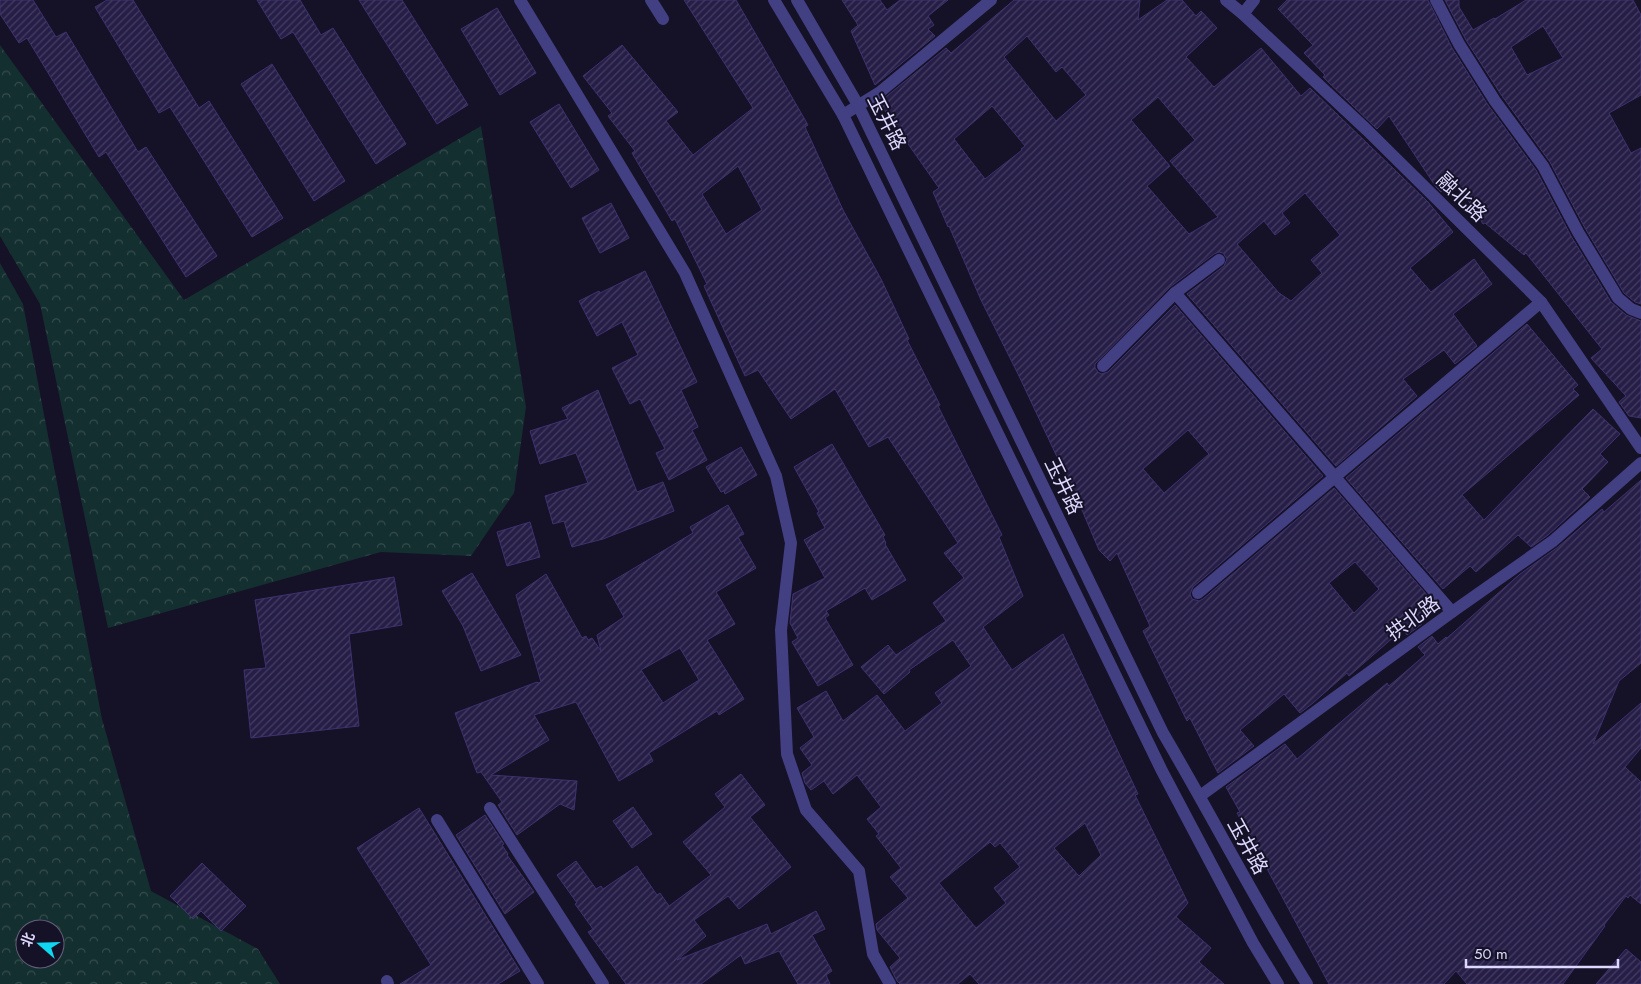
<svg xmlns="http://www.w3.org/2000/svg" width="1641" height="984" font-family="Jost,'Noto Sans SC',sans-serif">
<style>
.forest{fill:url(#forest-crowns);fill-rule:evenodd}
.building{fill:url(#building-hatch);stroke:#3f3270;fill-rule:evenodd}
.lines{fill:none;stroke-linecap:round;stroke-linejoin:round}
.minor{stroke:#423f82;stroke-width:12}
.tertiary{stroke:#423f82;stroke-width:12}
.labels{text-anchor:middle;stroke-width:4;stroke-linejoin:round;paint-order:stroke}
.street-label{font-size:20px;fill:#ddd8fd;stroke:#151126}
</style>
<defs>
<pattern id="forest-crowns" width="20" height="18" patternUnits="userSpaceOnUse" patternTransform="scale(1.25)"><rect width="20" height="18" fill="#142f2f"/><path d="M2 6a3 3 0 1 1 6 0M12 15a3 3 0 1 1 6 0" fill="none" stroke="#364c4e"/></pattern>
<pattern id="building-hatch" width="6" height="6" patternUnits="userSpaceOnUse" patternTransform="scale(1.25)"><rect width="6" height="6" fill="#261e46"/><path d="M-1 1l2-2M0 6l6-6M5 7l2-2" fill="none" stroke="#453e62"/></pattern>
</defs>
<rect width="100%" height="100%" fill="#151126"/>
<g class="forest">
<polygon points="0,45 184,300 481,126 526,407 514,493 471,556 381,552 108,628 40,304 0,236"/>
<path d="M 0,263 L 23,304 L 102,719 L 151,891 L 258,949 L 280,984 L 0,984 ZM 25,929 L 55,929 L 55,959 L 25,959 Z"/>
</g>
<g class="building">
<polygon points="0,0 33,0 56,37 66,32 138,152 146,147 217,256 186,277 106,152 99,157 27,38 19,43 0,14"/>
<polygon points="107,0 133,0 199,108 209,101 283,218 252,237 170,107 159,113 95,7"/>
<polygon points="257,0 300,0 321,35 333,28 406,144 376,164 293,32 281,39"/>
<polygon points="359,0 402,0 468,105 437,124"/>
<path d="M 684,0 L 736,0 L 808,125 L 805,127 L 843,210 L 881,279 L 909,339 L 907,340 L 940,405 L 938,406 L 1002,535 L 999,537 L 1023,596 L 983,627 L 1012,670 L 1063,634 L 1138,794 L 1135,795 L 1188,903 L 1176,917 L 1211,948 L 1199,962 L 1224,984 L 979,984 L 970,974 L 958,984 L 900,984 L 897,981 L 890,967 L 900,958 L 877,930 L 876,924 L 908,898 L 890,877 L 901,868 L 876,836 L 879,834 L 867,819 L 881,807 L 857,775 L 833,794 L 824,781 L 811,790 L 805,783 L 802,773 L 812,765 L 800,748 L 814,737 L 797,708 L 826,691 L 843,721 L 877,695 L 905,731 L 942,703 L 935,693 L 971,666 L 953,640 L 909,670 L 910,672 L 884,694 L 861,667 L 888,645 L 896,655 L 946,621 L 933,603 L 964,578 L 944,553 L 958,543 L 888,437 L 869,447 L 835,389 L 791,419 L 758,370 L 745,376 L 704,286 L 707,284 L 675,219 L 672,221 L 632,153 L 635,151 L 608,116 L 612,113 L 583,76 L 622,45 L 678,112 L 666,121 L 693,155 L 753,108 ZM 738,166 L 762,210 L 726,234 L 702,194 ZM 1085,823 L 1101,855 L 1079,876 L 1054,848 ZM 990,842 L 995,847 L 1000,843 L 1020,867 L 994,888 L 1006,903 L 976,928 L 939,883 Z"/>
<polygon points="842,0 880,0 887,10 900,0 948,0 928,16 934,25 928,29 935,36 875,85 851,31 858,25"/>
<path d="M 1014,0 L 1140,0 L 1138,20 L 1167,0 L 1182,0 L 1196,16 L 1201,11 L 1217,28 L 1186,57 L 1214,87 L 1261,48 L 1301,96 L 1310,88 L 1428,202 L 1453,232 L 1410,268 L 1431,292 L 1474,259 L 1492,284 L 1453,314 L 1477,346 L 1455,364 L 1444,350 L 1403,379 L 1417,396 L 1336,466 L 1187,294 L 1224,266 L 1227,259 L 1223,253 L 1219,252 L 1214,254 L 1170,287 L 1095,364 L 1095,368 L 1098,372 L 1101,374 L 1108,372 L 1175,305 L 1323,476 L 1193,587 L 1190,594 L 1192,599 L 1199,601 L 1203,599 L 1334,488 L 1434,603 L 1424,612 L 1428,615 L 1420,622 L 1422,624 L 1407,635 L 1403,629 L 1349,676 L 1347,673 L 1313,703 L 1300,713 L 1284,694 L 1240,730 L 1254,746 L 1218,773 L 1190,718 L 1187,721 L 1143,631 L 1150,626 L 1117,553 L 1110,561 L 1099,550 L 1082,510 L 1019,376 L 981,300 L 949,226 L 948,227 L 933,192 L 939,188 L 880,104 L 883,102 L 882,100 L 946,48 L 951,53 ZM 1027,36 L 1056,72 L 1062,67 L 1086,95 L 1056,121 L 1004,57 ZM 1158,97 L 1195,140 L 1170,161 L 1218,217 L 1189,234 L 1147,186 L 1170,166 L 1131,120 ZM 992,106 L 1025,146 L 1021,149 L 1022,150 L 985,179 L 954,139 ZM 1305,193 L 1340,235 L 1311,260 L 1322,273 L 1291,301 L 1279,293 L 1237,244 L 1264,221 L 1275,235 L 1290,223 L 1282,213 ZM 1188,430 L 1209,454 L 1164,493 L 1143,469 ZM 1355,562 L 1379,589 L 1354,613 L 1329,583 Z"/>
<polygon points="1287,0 1428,0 1452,48 1488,105 1536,170 1571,236 1611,302 1626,315 1641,321 1641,418 1629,416 1619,402 1626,396 1591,358 1602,349 1526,253 1524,255 1485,223 1483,224 1461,189 1459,190 1455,183 1441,192 1436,187 1389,116 1377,129 1323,77 1325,75 1304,53 1313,45 1278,9"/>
<path d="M 1445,0 L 1459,0 L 1459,7 L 1473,30 L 1494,18 L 1495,19 L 1526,0 L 1633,0 L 1641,15 L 1641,95 L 1609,113 L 1631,153 L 1641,148 L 1641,304 L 1635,302 L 1624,293 L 1585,228 L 1550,162 L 1502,96 L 1466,40 ZM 1543,26 L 1563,58 L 1527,75 L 1511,47 Z"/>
<polygon points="497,8 536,73 500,95 461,29"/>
<polygon points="272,64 345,181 314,201 241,84"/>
<polygon points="559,104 599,170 571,188 530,122"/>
<polygon points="611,203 629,238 600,253 582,218"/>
<polygon points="645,271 697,382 681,390 698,427 692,430 707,460 669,480 656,453 665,449 640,399 630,404 612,368 638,355 622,322 597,336 579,301 599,291 600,293"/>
<polygon points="1527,324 1578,385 1573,389 1579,395 1462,495 1484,520 1593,409 1620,434 1600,454 1608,462 1582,489 1590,497 1548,535 1531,547 1518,535 1476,572 1470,566 1443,589 1346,478"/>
<polygon points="598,390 637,492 663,482 674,511 603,539 572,547 564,521 553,524 545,496 588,483 576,453 540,464 530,431 568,419 562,408"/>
<polygon points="832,444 885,535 883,537 886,543 885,544 906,580 872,600 865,588 826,611 829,615 825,618 853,665 818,686 792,642 798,638 790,623 793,594 825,578 804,540 825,528 817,513 819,512 794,467"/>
<polygon points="741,447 757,475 725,494 724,491 721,492 706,467"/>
<polygon points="1641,480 1641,663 1619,681 1593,744 1641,703 1641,748 1625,767 1641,782 1641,904 1630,895 1628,898 1626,896 1604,925 1605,926 1563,984 1467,984 1456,971 1444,984 1329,984 1237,813 1240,812 1226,787 1285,744 1297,759 1387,683 1389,686 1425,655 1418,647 1432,636 1438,644 1446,637 1447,638 1520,574 1558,547 1602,509 1604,512"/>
<path d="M 728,505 L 744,534 L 738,537 L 756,568 L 716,592 L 735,624 L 707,640 L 744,699 L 719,715 L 717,711 L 649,753 L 653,761 L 619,781 L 576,702 L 534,715 L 549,740 L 491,775 L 577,781 L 574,810 L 560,804 L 517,835 L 498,805 L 502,802 L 481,772 L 477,773 L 455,713 L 537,682 L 538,683 L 541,682 L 516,595 L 546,574 L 582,638 L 586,636 L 588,640 L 592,638 L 601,651 L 597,635 L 624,617 L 606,585 L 693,533 L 690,527 ZM 680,648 L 699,680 L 663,703 L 641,670 Z"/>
<polygon points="530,522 540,557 507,566 497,532"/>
<polygon points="472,573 521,655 481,671 463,626 442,591"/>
<polygon points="394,577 402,625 349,634 359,726 251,738 244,670 266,668 255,600"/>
<polygon points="741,774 765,805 750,817 791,867 739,909 728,896 694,920 706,936 677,960 767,924 771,934 816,911 825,929 812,935 832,971 826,975 830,984 798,984 779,951 745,964 741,955 701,984 626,984 588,932 593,929 575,904 577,903 557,875 576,861 596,889 601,886 603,889 637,866 657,895 660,893 669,906 711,875 683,842 725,807 715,794"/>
<polygon points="633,807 652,834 632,848 613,821"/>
<polygon points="419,808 520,971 498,984 400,984 431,965 357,848"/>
<polygon points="485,815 504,844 502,845 508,854 507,855 534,892 505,914 456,835"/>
<polygon points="202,863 246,906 221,931 201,911 193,919 170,896"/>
<polygon points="1626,949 1641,962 1641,984 1596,984"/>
</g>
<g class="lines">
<g class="minor">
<polyline points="520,0 685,273 776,476 791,543 781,630 787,754 806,810 859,871 873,954 890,984"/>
<polyline points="651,0 663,19"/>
<polyline points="1226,0 1243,14 1367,130 1541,302 1641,448"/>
<polyline points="1436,0 1459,44 1495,101 1543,166 1578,232 1618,298 1631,309 1641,313"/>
<polyline points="1243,14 1254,0"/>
<polyline points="843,115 880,92 991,0"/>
<polyline points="1175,293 1452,612"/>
<polyline points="1103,366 1175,293 1219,260"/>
<polyline points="1198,593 1541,302"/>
<polyline points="1200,796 1452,612 1553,541 1641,463"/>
<polyline points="490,808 603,984"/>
<polyline points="437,820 538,984"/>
<polyline points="387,981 388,984"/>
</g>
<g class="tertiary">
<polyline points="774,0 843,115 1162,771 1253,943 1278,984"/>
<path d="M 797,0 L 858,105 L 1163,733 C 1212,816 1256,902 1307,984"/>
</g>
</g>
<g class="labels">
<g class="street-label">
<text transform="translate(887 122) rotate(63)" y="7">玉井路</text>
<text transform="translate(1462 197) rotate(44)" y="7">融北路</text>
<text transform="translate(1064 486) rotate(64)" y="7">玉井路</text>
<text transform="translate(1413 618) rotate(-36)" y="7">拱北路</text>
<text transform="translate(1248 846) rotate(61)" y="7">玉井路</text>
</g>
</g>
<g transform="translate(40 944) rotate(290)"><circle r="24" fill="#151126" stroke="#65617c"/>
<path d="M0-4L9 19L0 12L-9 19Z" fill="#10d7f0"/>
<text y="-8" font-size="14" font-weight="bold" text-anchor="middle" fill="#ddd8fd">北</text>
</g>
<path d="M1466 959v8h152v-8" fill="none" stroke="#ddd8fd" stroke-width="2.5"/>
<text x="1474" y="959" font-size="15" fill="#ddd8fd" stroke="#151126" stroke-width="4" paint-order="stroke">50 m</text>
</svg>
